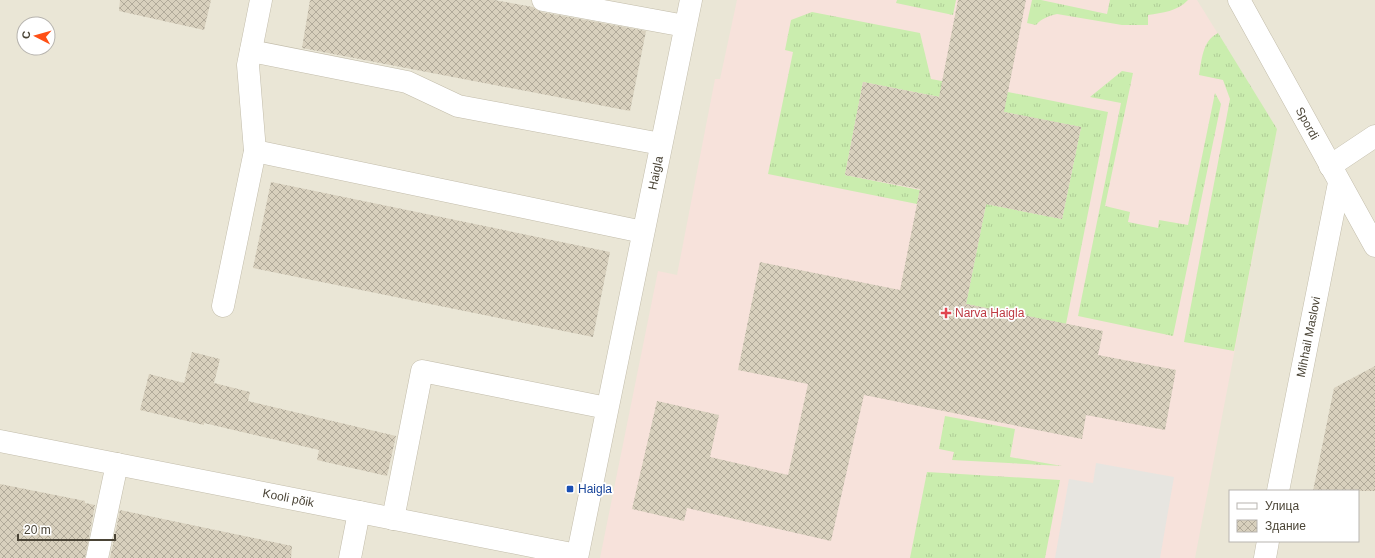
<svg xmlns="http://www.w3.org/2000/svg" width="1375" height="558" viewBox="0 0 1375 558" font-family="Helvetica,sans-serif">
<style>
.residential{fill:#eae6d6;fill-rule:evenodd}
.medical{fill:#f7e2db}
.grass{fill:url(#grass-tufts)}
.parking{fill:#e7e5e0}
.building{fill:url(#building-cross-hatch)}
.lines{fill:none;stroke-linecap:round;stroke-linejoin:round}
.minor-casing{stroke:#c2bcaa;stroke-width:23}
.minor{stroke:#fff;stroke-width:22}
.health-dot{fill:#e0444e;stroke:#fff;stroke-width:1.5}
.transit-dot{fill:#1a4fb4;stroke:#fff;stroke-width:1.5}
.labels{text-anchor:middle;dominant-baseline:central;stroke-width:3.5;stroke-linejoin:round;paint-order:stroke}
.street-label{font-size:12px;fill:#4a4436;stroke:#fff}
.health-label{font-size:12px;fill:#be3a42;stroke:#fff;text-anchor:start}
.transit-label{font-size:12px;fill:#164399;stroke:#fff;text-anchor:start}
</style>
<defs>
<pattern id="grass-tufts" width="24" height="20" patternUnits="userSpaceOnUse"><rect width="24" height="20" fill="#caedae"/><path d="M3 7l-1-3M5 7V3M7 7l1-3M15 17l-1-3M17 17v-4M19 17l1-3" fill="none" stroke="#afcc96"/></pattern>
<pattern id="building-cross-hatch" width="8" height="8" patternUnits="userSpaceOnUse"><rect width="8" height="8" fill="#d8d0bd"/><path d="M0 0l8 8M0 8l8-8" fill="none" stroke="#b1aa9a"/></pattern>
</defs>
<rect width="100%" height="100%" fill="#f6f3e9"/>
<path class="residential" d="M 0,0 L 1375,0 L 1375,558 L 0,558 ZM 24,24 L 48,24 L 48,48 L 24,48 ZM 1230,491 L 1358,491 L 1358,541 L 1230,541 Z"/>
<path class="medical" d="M 737,0 L 1197,0 L 1277,129 L 1195,558 L 600,558 L 658,271 L 677,275 L 715,79 L 720,79 Z"/>
<g class="grass">
<path d="M 897,0 L 956,0 L 953,15 L 896,3 Z"/>
<path d="M 1032,0 L 1041,0 L 1107,14 L 1110,0 L 1188,0 C 1178,11 1162,13 1148,15 L 1148,25 L 1122,25 L 1057,14 C 1049,16 1042,18 1036,25 L 1027,23 Z"/>
<path d="M 812,12 L 920,33 L 931,79 L 958,84 L 955,100 L 863,82 L 845,175 L 920,190 L 917,204 L 768,174 L 793,52 L 785,50 L 791,20 Z"/>
<path d="M 1218,33 L 1277,129 L 1234,351 L 1184,342 L 1230,99 L 1223,80 L 1199,75 C 1202,60 1202,41 1218,33 Z"/>
<path d="M 1122,71 L 1133,73 L 1105,206 L 1130,212 L 1128,222 L 1158,228 L 1159,220 L 1188,225 L 1215,93 L 1221,104 L 1173,336 L 1078,316 L 1121,103 L 1090,97 Z"/>
<path d="M 1008,92 L 1108,112 L 1066,324 L 966,304 L 986,204 L 1062,219 L 1081,127 L 988,109 Z"/>
<path d="M 945,416 L 1015,429 L 1010,457 L 1062,466 L 952,460 L 954,452 L 939,449 Z"/>
<path d="M 927,472 L 1060,480 L 1045,558 L 910,558 Z"/>
</g>
<path class="parking" d="M 1096,463 L 1174,477 L 1160,558 L 1055,558 L 1069,479 L 1093,483 Z"/>
<g class="building">
<path d="M 120,0 L 211,0 L 204,30 L 119,11 Z"/>
<path d="M 310,0 L 494,0 L 533,7 L 541,12 L 646,31 L 630,111 L 302,48 Z"/>
<path d="M 958,0 L 1026,0 L 1004,112 L 1081,127 L 1062,219 L 986,204 L 966,304 L 1103,331 L 1098,355 L 1176,370 L 1165,430 L 1086,415 L 1082,439 L 864,395 L 831,541 L 687,508 L 684,521 L 632,509 L 657,401 L 719,415 L 710,457 L 788,475 L 808,384 L 738,370 L 760,262 L 900,290 L 920,189 L 845,175 L 863,82 L 939,97 Z"/>
<path d="M 271,182 L 610,252 L 593,337 L 253,268 Z"/>
<path d="M 192,352 L 220,359 L 214,383 L 250,392 L 248,401 L 396,436 L 387,476 L 317,460 L 319,450 L 204,423 L 204,425 L 140,410 L 149,374 L 184,383 Z"/>
<path d="M 1375,366 L 1375,491 L 1313,491 L 1334,388 Z"/>
<path d="M 0,484 L 85,501 L 85,503 L 95,505 L 85,558 L 0,558 Z"/>
<path d="M 120,510 L 292,546 L 291,558 L 110,558 Z"/>
</g>
<g class="lines">
<defs>
<g id="minor">
<path d="M 543,0 L 685,26"/>
<path id="s1" d="M 1239,0 L 1375,246"/>
<path d="M 251,51 L 407,82 L 458,106 L 661,144"/>
<path d="M 255,151 L 643,232"/>
<path d="M 1330,166 L 1375,136"/>
<path d="M 223,306 L 255,151 L 248,65 L 261,0"/>
<path id="s2" d="M 0,441 L 577,555"/>
<path id="s3" d="M 1278,491 L 1339,183"/>
<path d="M 393,519 L 422,371 L 607,408"/>
<path d="M 97,558 L 117,464"/>
<path d="M 350,558 L 359,512"/>
<path id="s4" d="M 577,558 L 691,0"/>
<path d="M 1265,558 L 1268,541"/>
</g>
</defs>
<use href="#minor" class="minor-casing"/>
<use href="#minor" class="minor"/>
</g>
<path class="health-dot" d="M944 307h4v4h4v4h-4v4h-4v-4h-4v-4h4z"/>
<rect class="transit-dot" x="566" y="485" width="8" height="8" rx="2"/>
<g class="labels">
<g class="street-label">
<text stroke="none"><textPath href="#s1" startOffset="141">Spordi</textPath></text>
<text stroke="none"><textPath href="#s4" startOffset="393">Haigla</textPath></text>
<text stroke="none"><textPath href="#s3" startOffset="157">Mihhail Maslovi</textPath></text>
<text stroke="none"><textPath href="#s2" startOffset="294">Kooli põik</textPath></text>
</g>
<g class="health-label">
<text x="955" y="313">Narva Haigla</text>
</g>
<g class="transit-label">
<text x="578" y="489">Haigla</text>
</g>
</g>
<rect x="1229" y="490" width="130" height="52" fill="#ffffff" stroke="#b7b4af"/>
<rect x="1237" y="503" width="20" height="6" fill="#ffffff" stroke="#b7b4af"/>
<text x="1265" y="510" font-size="12" fill="#4a4436">Улица</text>
<rect x="1237" y="520" width="20" height="12" fill="url(#building-cross-hatch)" stroke="#b7b4af"/>
<text x="1265" y="530" font-size="12" fill="#4a4436">Здание</text>
<g transform="translate(36 36) rotate(276)"><circle r="19" fill="#ffffff" stroke="#b7b4af"/>
<path d="M0-3L7 15L0 10L-7 15Z" fill="#ff5016"/>
<text y="-6" font-size="11" font-weight="bold" text-anchor="middle" fill="#4a4436">С</text>
</g>
<path d="M18 534v6h97v-6" fill="none" stroke="#4a4436" stroke-width="2"/>
<text x="24" y="534" font-size="12" fill="#4a4436" stroke="#ffffff" stroke-width="3" paint-order="stroke">20 m</text>
</svg>
